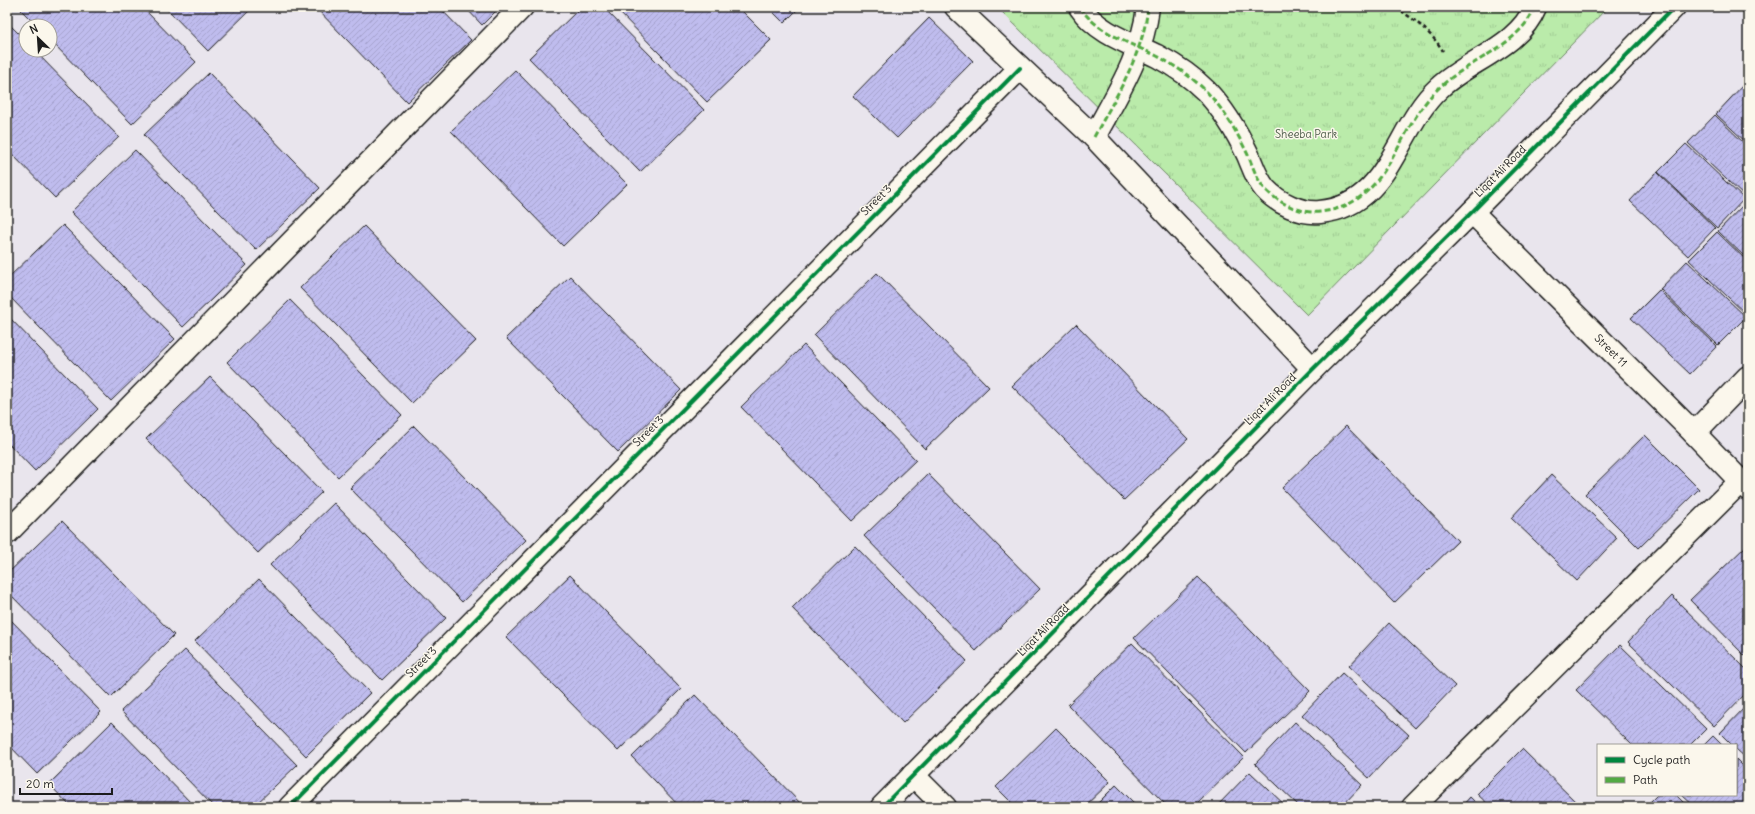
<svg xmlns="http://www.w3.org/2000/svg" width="1755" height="814" viewBox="0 0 1755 814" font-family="Delius,sans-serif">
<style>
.park{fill:url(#park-tufts);stroke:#6b8463}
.building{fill:url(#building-hatch);stroke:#1c1c1c}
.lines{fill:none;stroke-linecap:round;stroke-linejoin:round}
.street-casing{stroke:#1c1c1c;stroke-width:25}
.secondary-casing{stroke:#1c1c1c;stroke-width:25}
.path{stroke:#1c1c1c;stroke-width:2.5;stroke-dasharray:4 3;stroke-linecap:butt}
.street{stroke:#fbf7ec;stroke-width:22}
.secondary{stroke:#fbf7ec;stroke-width:22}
.quiet{stroke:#52a943;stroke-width:3;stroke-dasharray:6 3;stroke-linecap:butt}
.cycleway-casing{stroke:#fbf7ec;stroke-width:6}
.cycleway{stroke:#00873e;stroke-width:4}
.labels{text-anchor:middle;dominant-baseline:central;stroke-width:3;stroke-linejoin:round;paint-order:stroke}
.park-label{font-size:11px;fill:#4b5a47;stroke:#fbf7ec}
.street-label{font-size:11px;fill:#1c1c1c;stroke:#fbf7ec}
</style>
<defs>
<pattern id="park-tufts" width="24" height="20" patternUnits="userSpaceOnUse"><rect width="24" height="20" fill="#baebaa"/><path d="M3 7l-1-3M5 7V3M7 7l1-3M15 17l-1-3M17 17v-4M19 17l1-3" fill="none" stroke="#9fc992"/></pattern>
<pattern id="building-hatch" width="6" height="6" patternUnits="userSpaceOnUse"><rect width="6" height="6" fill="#bfbcee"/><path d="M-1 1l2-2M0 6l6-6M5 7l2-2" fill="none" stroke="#a4a1cc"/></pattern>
</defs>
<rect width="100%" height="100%" fill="#e9e5ed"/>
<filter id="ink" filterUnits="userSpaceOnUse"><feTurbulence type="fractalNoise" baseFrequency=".025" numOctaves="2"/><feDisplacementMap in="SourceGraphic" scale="8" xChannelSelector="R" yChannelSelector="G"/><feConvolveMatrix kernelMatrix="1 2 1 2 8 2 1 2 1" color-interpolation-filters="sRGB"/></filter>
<g filter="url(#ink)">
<path class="park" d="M 997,7 L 1608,7 L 1307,315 Z"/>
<g class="building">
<path d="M 24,7 L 142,7 L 196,62 L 132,124 L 50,40 L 50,26 L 37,26 L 21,10 Z"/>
<path d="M 165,7 L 253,7 L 208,51 Z"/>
<path d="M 315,7 L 439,7 L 471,40 L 407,102 Z"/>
<path d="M 465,7 L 500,7 L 482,25 Z"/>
<path d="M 581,7 L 603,7 L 704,110 L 640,172 L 529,58 Z"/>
<path d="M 614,7 L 738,7 L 771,40 L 707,102 Z"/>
<path d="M 768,7 L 800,7 L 784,23 Z"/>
<path d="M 929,18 L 973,61 L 897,138 L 853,96 Z"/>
<path d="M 7,22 L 26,41 L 26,50 L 34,50 L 119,137 L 55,198 L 7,149 Z"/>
<path d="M 515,70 L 627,184 L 563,246 L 451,131 Z"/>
<path d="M 209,73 L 320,188 L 256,250 L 144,135 Z"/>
<path d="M 1743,85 L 1748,90 L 1748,144 L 1716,114 Z"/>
<path d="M 1715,115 L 1748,147 L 1748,196 L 1746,198 L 1688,143 Z"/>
<path d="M 1686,144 L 1744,199 L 1717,228 L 1658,172 Z"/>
<path d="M 135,150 L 247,265 L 183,327 L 71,212 Z"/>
<path d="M 1657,172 L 1715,228 L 1688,256 L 1630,201 Z"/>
<path d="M 1745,203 L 1748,205 L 1748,260 L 1718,231 Z"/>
<path d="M 63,225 L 175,339 L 111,401 L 7,294 L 7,279 Z"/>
<path d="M 364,226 L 476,341 L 412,403 L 300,288 Z"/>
<path d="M 1717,232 L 1748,262 L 1748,316 L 1689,260 Z"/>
<path d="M 1687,261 L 1746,317 L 1718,345 L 1660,289 Z"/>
<path d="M 877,273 L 989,387 L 925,449 L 814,335 Z"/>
<path d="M 570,276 L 681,390 L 618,452 L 506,338 Z"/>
<path d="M 1659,290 L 1717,346 L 1690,374 L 1631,318 Z"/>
<path d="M 290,300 L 402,415 L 338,477 L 227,362 Z"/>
<path d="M 7,315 L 98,409 L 35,471 L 7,442 Z"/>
<path d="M 1076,324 L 1188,439 L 1124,500 L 1012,386 Z"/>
<path d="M 804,345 L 916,460 L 852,521 L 741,407 Z"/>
<path d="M 210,377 L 322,492 L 258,553 L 146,439 Z"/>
<path d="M 414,426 L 526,540 L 462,602 L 350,488 Z"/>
<path d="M 1346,426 L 1458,541 L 1394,603 L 1282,488 Z"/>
<path d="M 1645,435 L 1699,489 L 1639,548 L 1585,494 Z"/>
<path d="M 928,474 L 1040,589 L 976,651 L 864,536 Z"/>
<path d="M 1551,475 L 1617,538 L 1577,581 L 1511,518 Z"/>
<path d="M 334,503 L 446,618 L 382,680 L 270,565 Z"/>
<path d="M 62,521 L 174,635 L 111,697 L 7,591 L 7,574 Z"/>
<path d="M 1748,544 L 1748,651 L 1744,655 L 1690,600 Z"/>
<path d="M 855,546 L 967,661 L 903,723 L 792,608 Z"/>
<path d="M 570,575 L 681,689 L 618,751 L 506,637 Z"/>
<path d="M 1198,577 L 1310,691 L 1246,753 L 1134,638 Z"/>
<path d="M 259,579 L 370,693 L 306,756 L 195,641 Z"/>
<path d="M 1672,596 L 1748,671 L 1748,691 L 1714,726 L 1628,642 Z"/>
<path d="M 7,616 L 101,712 L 37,774 L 7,743 Z"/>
<path d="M 1389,623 L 1455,686 L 1415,728 L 1349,666 Z"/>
<path d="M 1132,643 L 1244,757 L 1193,807 L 1168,807 L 1068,705 Z"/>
<path d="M 1620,645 L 1706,729 L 1690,745 L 1632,745 L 1576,690 Z"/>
<path d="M 185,650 L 297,765 L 253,807 L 214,807 L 121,711 Z"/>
<path d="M 1342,673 L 1409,735 L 1369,778 L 1302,715 Z"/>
<path d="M 695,695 L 804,807 L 680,807 L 632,757 Z"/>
<path d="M 1748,704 L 1748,760 L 1736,749 L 1736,745 L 1732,745 L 1720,733 Z"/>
<path d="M 112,722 L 195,807 L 71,807 L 49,784 Z"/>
<path d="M 1295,722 L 1362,785 L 1341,807 L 1300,807 L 1255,764 Z"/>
<path d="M 1056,728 L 1110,782 L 1084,807 L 1016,807 L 996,787 Z"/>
<path d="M 1713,736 L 1722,745 L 1704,745 Z"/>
<path d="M 1522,749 L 1581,807 L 1491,807 L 1477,794 Z"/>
<path d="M 1736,759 L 1748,771 L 1748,807 L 1695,807 L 1682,795 L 1736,795 Z"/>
<path d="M 1250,772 L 1287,807 L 1216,807 Z"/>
<path d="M 1116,785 L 1138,807 L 1094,807 Z"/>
<path d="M 1657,795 L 1676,795 L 1688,807 L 1645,807 Z"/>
<path d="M 1470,797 L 1480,807 L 1461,807 Z"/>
</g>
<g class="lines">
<defs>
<g id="street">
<path d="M 956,7 L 1094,137 L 1313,369"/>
<path d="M 1080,7 C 1097,33 1130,43 1157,56 C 1174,65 1193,78 1206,91 C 1224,110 1237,132 1248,155 C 1253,167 1257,180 1265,189 C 1278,203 1301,214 1320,212 C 1391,205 1395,128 1439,88 C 1468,60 1519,47 1535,7"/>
<path d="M 1094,137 C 1116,96 1143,55 1148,7"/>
<path id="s1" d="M 1472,212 L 1694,433 L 1748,489"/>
<path d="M 1694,433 L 1748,377"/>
<path d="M 7,533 L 522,7"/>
<path d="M 913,775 L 945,807"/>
<path d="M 290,807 L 1020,68"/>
<path d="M 1413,807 L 1740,482"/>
</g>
<path id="secondary" d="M 882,807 L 1313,369 L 1472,212 L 1674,7"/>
</defs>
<use href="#street" class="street-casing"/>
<use href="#secondary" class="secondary-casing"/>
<path class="path" d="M 1395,7 C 1414,19 1431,32 1443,51"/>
<use href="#street" class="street"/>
<use href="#secondary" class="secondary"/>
<g class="quiet">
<path d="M 1080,7 C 1097,33 1130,43 1157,56 C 1174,65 1193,78 1206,91 C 1224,110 1237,132 1248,155 C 1253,167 1257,180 1265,189 C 1278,203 1301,214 1320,212 C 1391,205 1395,128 1439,88 C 1468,60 1519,47 1535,7"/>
<path d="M 1094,137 C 1116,96 1143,55 1148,7"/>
</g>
<defs>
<g id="cycleway">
<path d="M 290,807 L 1020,68"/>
<path d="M 882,807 L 1313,369 L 1472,212 L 1674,7"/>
</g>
</defs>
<use href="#cycleway" class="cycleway-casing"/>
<use href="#cycleway" class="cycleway"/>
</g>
</g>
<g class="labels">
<g class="park-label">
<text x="1306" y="134">Sheeba Park</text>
</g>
<g class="street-label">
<text transform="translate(1500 171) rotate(-45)">Liqat Ali Road</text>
<text transform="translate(876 200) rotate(-45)">Street 3</text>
<text stroke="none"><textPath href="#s1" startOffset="196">Street 11</textPath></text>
<text transform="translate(1270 399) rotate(-45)">Liqat Ali Road</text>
<text transform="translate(648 431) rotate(-45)">Street 3</text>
<text transform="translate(1043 630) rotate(-45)">Liqat Ali Road</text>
<text transform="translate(421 662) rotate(-45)">Street 3</text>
</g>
</g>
<rect width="1755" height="814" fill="none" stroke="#fbf7ec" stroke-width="24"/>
<rect x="12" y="12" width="1731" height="790" fill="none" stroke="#1c1c1c" stroke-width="1.5" filter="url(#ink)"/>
<rect x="1597" y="744" width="140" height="52" fill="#fbf7ec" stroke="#a29f99"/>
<rect x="1605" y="757" width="20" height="6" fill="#00873e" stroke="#a29f99"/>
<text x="1633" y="764" font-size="12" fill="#1c1c1c">Cycle path</text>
<rect x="1605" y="777" width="20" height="6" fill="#52a943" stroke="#a29f99"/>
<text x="1633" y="784" font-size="12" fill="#1c1c1c">Path</text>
<g transform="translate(38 38) rotate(335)"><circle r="19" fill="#fbf7ec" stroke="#a29f99"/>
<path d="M0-3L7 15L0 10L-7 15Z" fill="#1c1c1c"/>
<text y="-6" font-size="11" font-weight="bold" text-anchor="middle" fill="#1c1c1c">N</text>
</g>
<path d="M20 788v6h92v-6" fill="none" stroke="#1c1c1c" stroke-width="2"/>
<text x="26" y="788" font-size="12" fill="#1c1c1c" stroke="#fbf7ec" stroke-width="3" paint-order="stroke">20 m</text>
</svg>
